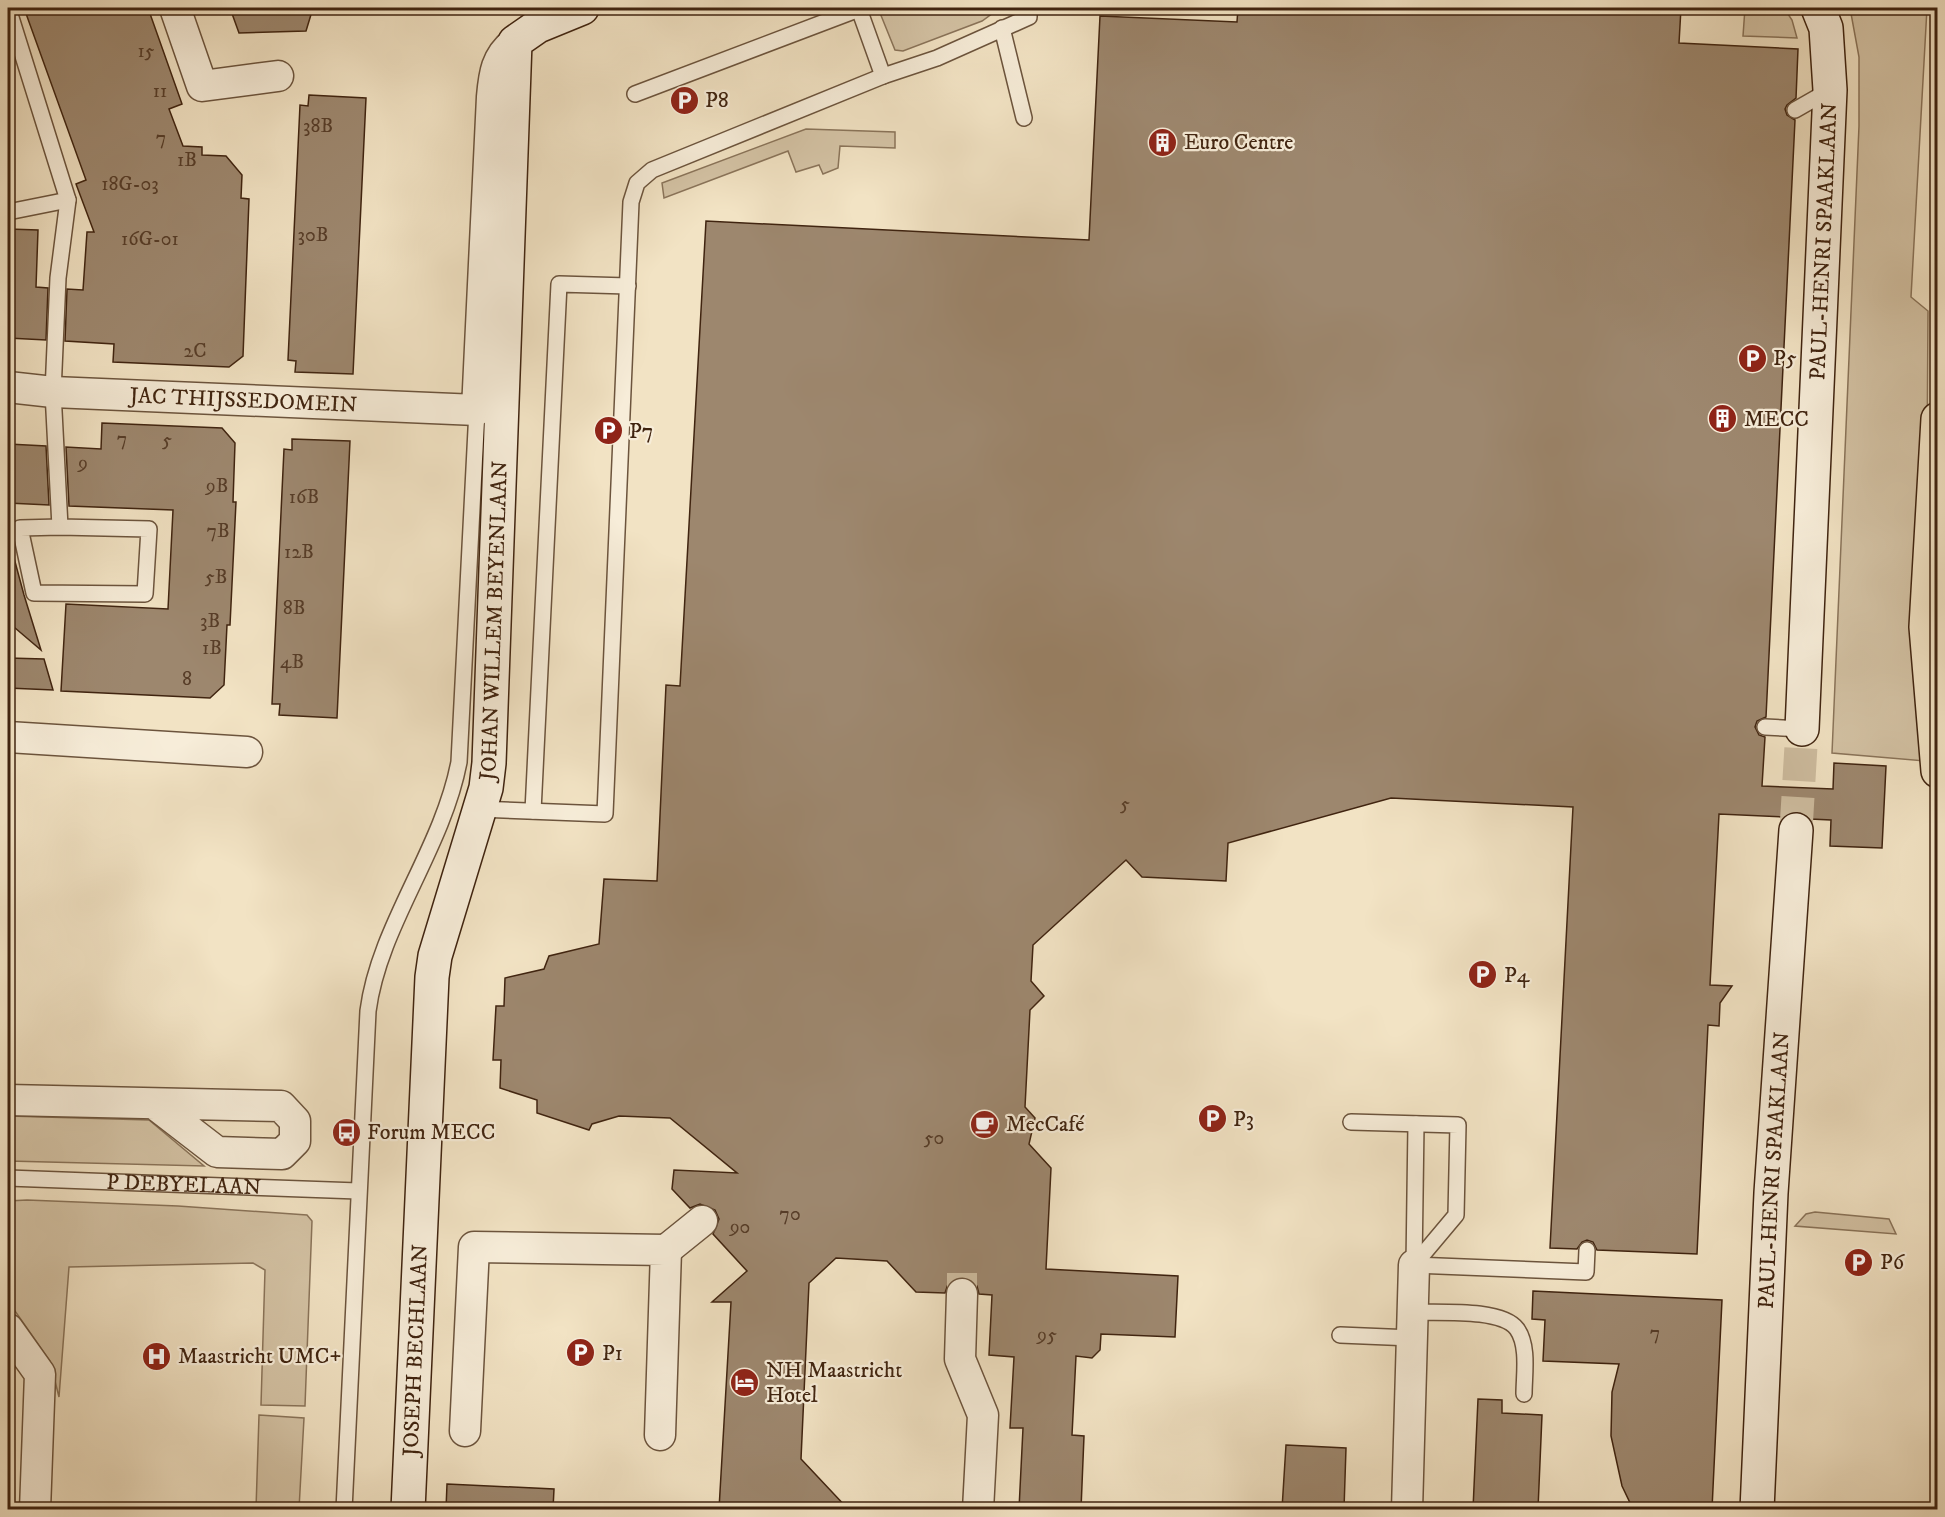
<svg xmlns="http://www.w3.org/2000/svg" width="1945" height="1517" viewBox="0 0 1945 1517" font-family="'IM FELL DW Pica',serif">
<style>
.green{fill:#d4c3a5;stroke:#8a745a;stroke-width:1.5}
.building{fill:#9d876e;stroke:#402410;stroke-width:1.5}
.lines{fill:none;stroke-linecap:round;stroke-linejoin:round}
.street-tunnel{stroke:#cebda0;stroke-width:30;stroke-dasharray:30 15;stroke-linecap:butt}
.secondary-tunnel{stroke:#cebda0;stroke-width:33;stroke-dasharray:33 16;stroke-linecap:butt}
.lane-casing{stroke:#6c543d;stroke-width:18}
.street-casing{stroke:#6c543d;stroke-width:33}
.secondary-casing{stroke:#402410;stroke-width:36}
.primary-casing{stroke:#402410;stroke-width:36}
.lane{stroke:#f7edd9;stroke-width:15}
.street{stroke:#f7edd9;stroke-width:30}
.secondary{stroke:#f7edd9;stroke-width:33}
.primary{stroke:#f2e3c4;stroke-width:33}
.labels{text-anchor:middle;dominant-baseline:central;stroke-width:4.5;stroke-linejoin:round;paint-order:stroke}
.number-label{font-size:20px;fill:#573d28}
.poi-label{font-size:22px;fill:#402410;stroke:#f7edd9;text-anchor:start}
.street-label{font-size:22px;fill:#402410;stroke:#f7edd9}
</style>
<rect width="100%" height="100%" fill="#f2e3c4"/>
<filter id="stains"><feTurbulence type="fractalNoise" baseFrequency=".00333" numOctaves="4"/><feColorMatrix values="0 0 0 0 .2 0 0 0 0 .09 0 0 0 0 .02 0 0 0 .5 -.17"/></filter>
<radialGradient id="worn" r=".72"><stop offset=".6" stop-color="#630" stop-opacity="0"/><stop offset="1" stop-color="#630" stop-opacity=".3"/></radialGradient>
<g class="green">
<path d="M 878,8 L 1000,8 L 982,21 L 903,51 L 895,50 Z"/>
<path d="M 1745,8 L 1784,8 L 1792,20 L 1797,38 L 1743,36 Z"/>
<path d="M 1850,8 L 1927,8 L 1911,297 L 1928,311 L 1925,761 L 1832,753 L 1859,126 L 1859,57 Z"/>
<path d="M 806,129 L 895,132 L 895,148 L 840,146 L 838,168 L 823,174 L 819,165 L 796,172 L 788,151 L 664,198 L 662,183 Z"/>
<path d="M 8,1116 L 149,1120 L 204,1166 L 8,1161 Z"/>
<path d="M 27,1200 L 178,1206 L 307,1215 L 312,1221 L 305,1406 L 261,1405 L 265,1270 L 253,1263 L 69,1267 L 59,1397 L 50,1361 L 8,1301 L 8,1201 Z"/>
<path d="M 1815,1212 L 1889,1219 L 1896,1234 L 1795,1226 L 1806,1214 Z"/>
<path d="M 259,1415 L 304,1418 L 299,1509 L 256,1509 Z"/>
</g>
<g class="building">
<path d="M 24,8 L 148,8 L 182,104 L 169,109 L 183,146 L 202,147 L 202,155 L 226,156 L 242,175 L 241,198 L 249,199 L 243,356 L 229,367 L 113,362 L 114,344 L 65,341 L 67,289 L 83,290 L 87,232 L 94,232 L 76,184 L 86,180 Z"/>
<path d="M 230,8 L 313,8 L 306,31 L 239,33 Z"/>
<path d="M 1238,8 L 1681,8 L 1679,43 L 1798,49 L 1796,98 L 1787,105 L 1785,109 L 1787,115 L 1795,120 L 1766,717 L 1757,721 L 1755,727 L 1759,735 L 1765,737 L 1762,786 L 1833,789 L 1834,763 L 1886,766 L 1882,848 L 1830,846 L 1831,820 L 1810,819 L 1798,811 L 1783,817 L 1719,814 L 1710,985 L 1732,986 L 1720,1003 L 1719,1026 L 1708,1025 L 1697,1254 L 1597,1250 L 1593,1242 L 1587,1240 L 1582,1242 L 1577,1249 L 1550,1248 L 1573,807 L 1391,798 L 1228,843 L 1226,881 L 1142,877 L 1126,860 L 1033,945 L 1031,981 L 1044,996 L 1030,1010 L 1025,1107 L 1035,1118 L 1029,1144 L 1051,1168 L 1046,1269 L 1178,1276 L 1175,1337 L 1101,1334 L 1100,1350 L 1092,1358 L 1076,1356 L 1072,1435 L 1084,1436 L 1081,1509 L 1019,1509 L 1023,1428 L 1010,1428 L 1014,1357 L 989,1355 L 992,1295 L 979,1294 L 977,1286 L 972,1280 L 962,1277 L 948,1284 L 945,1293 L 916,1292 L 887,1261 L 836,1258 L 809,1283 L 801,1459 L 848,1509 L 719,1509 L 731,1302 L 712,1302 L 747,1271 L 713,1234 L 719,1219 L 715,1210 L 700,1204 L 690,1208 L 672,1189 L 674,1170 L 737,1173 L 670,1118 L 619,1116 L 592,1124 L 589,1130 L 537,1113 L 537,1100 L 500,1088 L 501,1060 L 493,1060 L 496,1006 L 504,1006 L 505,978 L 544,969 L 549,956 L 599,944 L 604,879 L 657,881 L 666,685 L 680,686 L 706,221 L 1089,240 L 1100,16 L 1237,22 Z"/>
<path d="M 309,95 L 366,98 L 353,374 L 295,372 L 296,361 L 288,360 L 300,105 L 308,106 Z"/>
<path d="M 8,229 L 38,230 L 36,287 L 48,288 L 46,340 L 8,338 Z"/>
<path d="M 102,423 L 222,428 L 235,443 L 233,502 L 236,502 L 230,625 L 227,625 L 224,685 L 210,698 L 61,691 L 66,604 L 168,609 L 173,510 L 69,506 L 66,447 L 101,449 Z"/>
<path d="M 292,439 L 350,441 L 337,718 L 279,715 L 280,704 L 272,704 L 284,449 L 292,450 Z"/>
<path d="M 8,444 L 46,446 L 49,505 L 8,503 Z"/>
<path d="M 14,558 L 24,595 L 41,650 L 8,622 L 8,559 Z"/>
<path d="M 8,658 L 44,659 L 53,690 L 8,688 Z"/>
<path d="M 1533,1291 L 1722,1300 L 1712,1509 L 1633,1509 L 1622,1486 L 1611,1436 L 1612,1392 L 1619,1364 L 1543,1361 L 1545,1320 L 1532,1319 Z"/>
<path d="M 1478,1399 L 1502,1400 L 1502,1413 L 1542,1415 L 1538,1509 L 1473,1509 Z"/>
<path d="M 1286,1445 L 1346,1448 L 1344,1509 L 1282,1509 Z"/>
<path d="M 447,1484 L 554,1489 L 553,1509 L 446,1509 Z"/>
</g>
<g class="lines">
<path class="street-tunnel" d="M 962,1294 L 962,1273"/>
<path class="secondary-tunnel" d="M 1796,830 L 1802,729"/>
<defs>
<g id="lane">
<path d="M 8,8 L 68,200 L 58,278 L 53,392 L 60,527 L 20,528 L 34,593 L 145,594 L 149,529 L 60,527"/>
<path d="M 1002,28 L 1024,118"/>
<path d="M 635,94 L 859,9 L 883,76"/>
<path d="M 1795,110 L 1830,90"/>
<path d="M 8,210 L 8,212 L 68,200"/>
<path d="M 1765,727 L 1802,729"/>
<path d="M 479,809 L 605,814 L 631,202 L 637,183 L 652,170 L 883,76 L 937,58 L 1029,17 L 1029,8"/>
<path d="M 533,811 L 559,284 L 628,286"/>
<path d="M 1351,1122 L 1458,1125 L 1456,1215 L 1414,1265"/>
<path id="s1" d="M 8,1178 L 358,1191"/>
<path d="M 1414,1265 L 1586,1272 L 1587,1250"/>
<path d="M 1414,1265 L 1416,1124"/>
<path d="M 1413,1312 C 1438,1313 1502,1308 1517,1329 C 1529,1346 1524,1375 1524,1394"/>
<path d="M 1340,1335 L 1412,1338"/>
<path d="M 344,1510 L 368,1011 C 379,926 442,850 459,762 L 477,410"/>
</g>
<g id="street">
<path d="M 175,8 L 202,86 L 278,76"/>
<path id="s2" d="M 8,387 L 53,392 L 477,410 L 492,97 C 494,74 496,57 515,42"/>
<path d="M 8,737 L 247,752"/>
<path d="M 8,1100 L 281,1106 L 295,1121 L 295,1141 L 282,1154 L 217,1152 L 156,1105"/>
<path d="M 666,1250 L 702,1221"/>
<path d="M 962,1294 L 960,1359 L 983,1415 L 978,1510"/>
<path d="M 8,1329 L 40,1374 L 35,1510"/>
<path d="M 465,1431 L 474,1247 L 666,1250 L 660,1435"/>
<path d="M 1407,1510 L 1414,1265"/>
</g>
<g id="secondary">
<path id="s3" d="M 1802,729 L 1830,90 L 1826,28 L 1818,8"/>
<path id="s4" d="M 408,1510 L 432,977 L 435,956 L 486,788 L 489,763 L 515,42 L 538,26 L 582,8"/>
<path id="s5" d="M 1757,1510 L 1771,1193 L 1796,830"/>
</g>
<path id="primary" d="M 1938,419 L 1926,627 L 1938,771"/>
</defs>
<use href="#lane" class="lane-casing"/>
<use href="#street" class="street-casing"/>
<use href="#secondary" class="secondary-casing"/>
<use href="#primary" class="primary-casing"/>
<use href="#lane" class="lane"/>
<use href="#street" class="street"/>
<use href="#secondary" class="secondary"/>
<use href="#primary" class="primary"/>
</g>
<defs>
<symbol id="parking-disc" viewBox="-11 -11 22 22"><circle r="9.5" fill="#8f2418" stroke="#f7edd9"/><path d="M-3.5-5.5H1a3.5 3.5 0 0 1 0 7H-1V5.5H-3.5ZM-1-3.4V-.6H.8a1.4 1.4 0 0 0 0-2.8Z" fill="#fff"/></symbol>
<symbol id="building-disc" viewBox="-11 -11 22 22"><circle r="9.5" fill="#8f2418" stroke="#f7edd9"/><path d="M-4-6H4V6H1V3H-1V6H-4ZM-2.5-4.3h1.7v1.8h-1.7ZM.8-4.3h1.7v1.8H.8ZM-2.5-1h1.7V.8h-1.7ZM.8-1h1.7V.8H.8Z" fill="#fff"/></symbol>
<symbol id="cafe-disc" viewBox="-11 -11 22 22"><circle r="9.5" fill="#8f2418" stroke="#f7edd9"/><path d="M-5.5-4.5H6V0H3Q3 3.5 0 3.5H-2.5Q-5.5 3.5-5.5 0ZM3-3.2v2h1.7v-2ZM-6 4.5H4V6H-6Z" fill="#fff"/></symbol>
<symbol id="bus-disc" viewBox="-11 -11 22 22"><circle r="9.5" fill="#8f2418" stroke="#f7edd9"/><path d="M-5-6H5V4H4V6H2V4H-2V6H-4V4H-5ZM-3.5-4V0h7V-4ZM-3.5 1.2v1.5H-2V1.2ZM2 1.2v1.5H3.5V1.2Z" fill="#fff"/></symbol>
<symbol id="hospital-disc" viewBox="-11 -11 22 22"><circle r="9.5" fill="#8f2418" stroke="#f7edd9"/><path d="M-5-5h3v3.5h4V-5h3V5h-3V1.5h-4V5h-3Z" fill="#fff"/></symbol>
<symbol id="hotel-disc" viewBox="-11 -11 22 22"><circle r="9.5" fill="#8f2418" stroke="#f7edd9"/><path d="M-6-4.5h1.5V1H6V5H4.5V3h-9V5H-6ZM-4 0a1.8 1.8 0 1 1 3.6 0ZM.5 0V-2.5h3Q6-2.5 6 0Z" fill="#fff"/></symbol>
</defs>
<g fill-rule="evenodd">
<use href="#parking-disc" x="668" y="84" width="33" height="33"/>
<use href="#building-disc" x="1146" y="126" width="33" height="33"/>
<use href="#parking-disc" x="1736" y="342" width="33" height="33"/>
<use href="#building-disc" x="1706" y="402" width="33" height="33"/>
<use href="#parking-disc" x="592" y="414" width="33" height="33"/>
<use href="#parking-disc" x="1466" y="958" width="33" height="33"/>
<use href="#parking-disc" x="1196" y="1102" width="33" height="33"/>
<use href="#cafe-disc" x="968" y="1108" width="33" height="33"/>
<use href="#bus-disc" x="330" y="1116" width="33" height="33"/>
<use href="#parking-disc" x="1842" y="1246" width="33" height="33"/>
<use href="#parking-disc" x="564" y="1336" width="33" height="33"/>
<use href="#hospital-disc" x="140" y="1340" width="33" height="33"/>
<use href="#hotel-disc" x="728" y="1366" width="33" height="33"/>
</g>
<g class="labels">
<g class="number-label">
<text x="146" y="51">15</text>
<text x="160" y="91">11</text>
<text x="318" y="126">38B</text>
<text x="161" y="138">7</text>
<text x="187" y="160">1B</text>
<text x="130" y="184">18G-03</text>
<text x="313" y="235">30B</text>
<text x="150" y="239">16G-01</text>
<text x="195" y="351">2C</text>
<text x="122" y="439">7</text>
<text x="167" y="440">5</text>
<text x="83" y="463">9</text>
<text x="217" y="486">9B</text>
<text x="304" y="497">16B</text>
<text x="218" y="531">7B</text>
<text x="299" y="552">12B</text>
<text x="216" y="577">5B</text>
<text x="294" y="608">8B</text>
<text x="210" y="621">3B</text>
<text x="212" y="648">1B</text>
<text x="292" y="662">4B</text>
<text x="187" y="679">8</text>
<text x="1125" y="804">5</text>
<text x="934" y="1138">50</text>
<text x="790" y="1214">70</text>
<text x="740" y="1227">90</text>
<text x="1655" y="1333">7</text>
<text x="1047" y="1335">95</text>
</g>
<g class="poi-label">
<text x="705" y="100">P8</text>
<text x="1184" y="142">Euro Centre</text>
<text x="1773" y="358">P5</text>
<text x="1744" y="419">MECC</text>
<text x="629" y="431">P7</text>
<text x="1504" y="975">P4</text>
<text x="1233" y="1119">P3</text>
<text x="1006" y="1124">MecCafé</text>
<text x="367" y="1132">Forum MECC</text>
<text x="1880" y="1262">P6</text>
<text x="602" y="1353">P1</text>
<text x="178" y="1356">Maastricht UMC+</text>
<text x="766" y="1370">NH Maastricht<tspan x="766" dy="25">Hotel</tspan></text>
</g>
<g class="street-label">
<text stroke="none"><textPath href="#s3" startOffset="488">PAUL-HENRI SPAAKLAAN</textPath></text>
<text stroke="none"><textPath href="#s2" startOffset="236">JAC THIJSSEDOMEIN</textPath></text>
<text stroke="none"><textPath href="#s4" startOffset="898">JOHAN WILLEM BEYENLAAN</textPath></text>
<text stroke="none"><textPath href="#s5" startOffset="340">PAUL-HENRI SPAAKLAAN</textPath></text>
<text stroke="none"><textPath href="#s1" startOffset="176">P DEBYELAAN</textPath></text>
<text stroke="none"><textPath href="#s4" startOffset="160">JOSEPH BECHLAAN</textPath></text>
</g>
</g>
<rect width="1945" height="1517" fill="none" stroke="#f2e3c4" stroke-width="30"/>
<rect x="9" y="9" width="1927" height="1499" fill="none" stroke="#402410" stroke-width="3"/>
<rect x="15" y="15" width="1915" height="1487" fill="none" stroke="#402410" stroke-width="1.5"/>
<rect width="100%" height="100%" filter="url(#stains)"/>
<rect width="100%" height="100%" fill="url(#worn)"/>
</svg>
